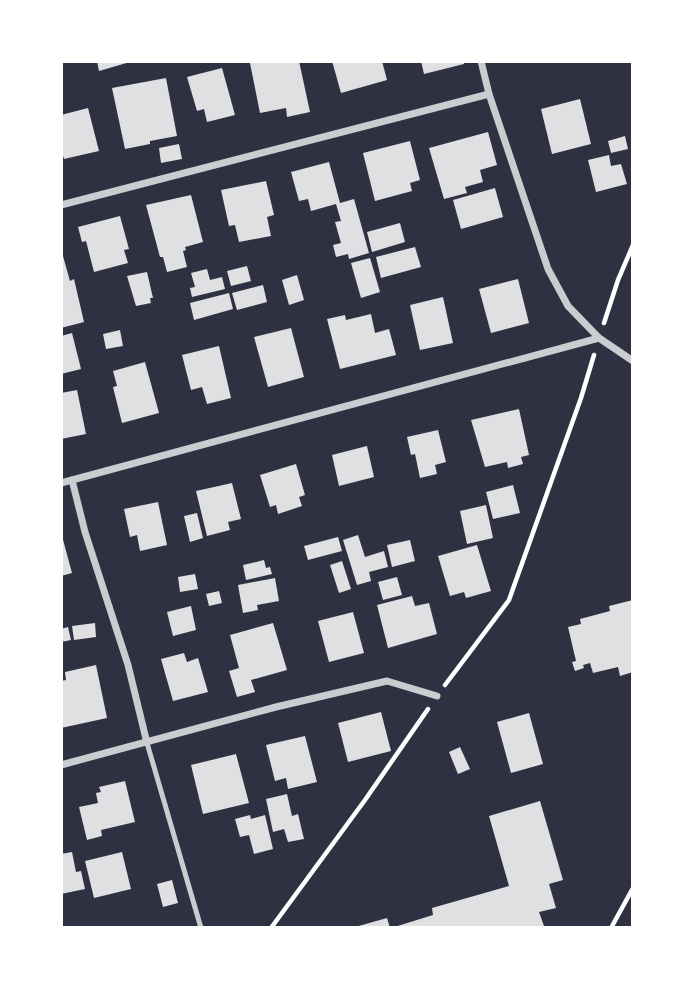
<svg xmlns="http://www.w3.org/2000/svg" width="694" height="989" viewBox="0 0 694 989" font-family="'PT Sans',sans-serif">
<style>
.building{fill:#e0e0e3}
.lines{fill:none;stroke-linecap:round;stroke-linejoin:round}
.path{stroke:#fff;stroke-width:4.5}
.service{stroke:#caccd0;stroke-width:5}
.minor{stroke:#caccd0;stroke-width:7}
</style>
<rect width="100%" height="100%" fill="#2d3142"/>
<g class="building">
<path d="M 97,61 L 130,61 L 130,62 L 99,71 Z"/>
<path d="M 257,61 L 299,61 L 310,112 L 287,117 L 286,108 L 260,113 L 250,63 Z"/>
<path d="M 332,61 L 382,61 L 387,80 L 341,93 Z"/>
<path d="M 421,61 L 464,61 L 464,64 L 424,74 Z"/>
<path d="M 222,68 L 235,115 L 207,122 L 204,109 L 197,111 L 187,77 Z"/>
<path d="M 166,78 L 177,136 L 150,141 L 150,144 L 125,149 L 112,88 Z"/>
<path d="M 580,99 L 591,144 L 552,154 L 541,109 Z"/>
<path d="M 88,108 L 99,151 L 64,159 L 61,149 L 61,115 Z"/>
<path d="M 488,132 L 497,165 L 480,170 L 483,182 L 465,187 L 467,193 L 444,199 L 429,148 Z"/>
<path d="M 625,136 L 628,149 L 611,153 L 608,141 Z"/>
<path d="M 410,141 L 420,180 L 410,183 L 412,191 L 375,201 L 363,153 Z"/>
<path d="M 179,144 L 182,159 L 161,163 L 159,148 Z"/>
<path d="M 609,155 L 611,166 L 621,164 L 627,184 L 596,192 L 588,160 Z"/>
<path d="M 329,162 L 340,203 L 354,199 L 369,253 L 349,259 L 348,254 L 336,257 L 333,245 L 341,243 L 335,222 L 341,221 L 336,204 L 311,211 L 308,199 L 299,201 L 291,172 Z"/>
<path d="M 266,181 L 274,215 L 267,217 L 271,236 L 239,242 L 235,225 L 229,226 L 221,190 Z"/>
<path d="M 495,188 L 503,217 L 461,229 L 453,200 Z"/>
<path d="M 191,195 L 203,242 L 185,247 L 186,250 L 183,251 L 187,267 L 167,272 L 163,257 L 160,257 L 146,205 Z"/>
<path d="M 120,216 L 129,249 L 124,250 L 128,263 L 94,272 L 86,241 L 82,242 L 78,227 Z"/>
<path d="M 400,223 L 405,242 L 372,252 L 367,232 Z"/>
<path d="M 415,247 L 421,267 L 381,278 L 376,257 Z"/>
<path d="M 61,249 L 70,281 L 74,279 L 84,322 L 61,328 Z"/>
<path d="M 370,258 L 380,292 L 361,298 L 351,263 Z"/>
<path d="M 247,266 L 251,281 L 231,286 L 227,271 Z"/>
<path d="M 207,269 L 210,280 L 222,277 L 225,289 L 192,297 L 190,288 L 195,287 L 191,273 Z"/>
<path d="M 147,272 L 153,298 L 150,298 L 151,303 L 136,306 L 127,276 Z"/>
<path d="M 297,275 L 304,300 L 289,305 L 282,280 Z"/>
<path d="M 518,279 L 529,323 L 491,333 L 479,289 Z"/>
<path d="M 263,285 L 267,302 L 237,310 L 232,293 Z"/>
<path d="M 229,293 L 233,309 L 194,320 L 190,303 Z"/>
<path d="M 443,297 L 453,343 L 420,350 L 410,305 Z"/>
<path d="M 371,314 L 375,333 L 389,329 L 396,355 L 340,369 L 327,319 L 345,315 L 346,320 Z"/>
<path d="M 291,328 L 304,377 L 268,387 L 254,337 Z"/>
<path d="M 120,330 L 123,346 L 106,349 L 103,334 Z"/>
<path d="M 72,333 L 81,369 L 61,374 L 61,336 Z"/>
<path d="M 219,346 L 231,398 L 207,404 L 202,387 L 191,390 L 182,355 Z"/>
<path d="M 145,362 L 159,413 L 122,423 L 113,387 L 117,386 L 113,371 Z"/>
<path d="M 77,390 L 86,434 L 61,439 L 61,393 Z"/>
<path d="M 519,409 L 529,455 L 521,457 L 523,464 L 508,468 L 507,462 L 485,467 L 471,420 Z"/>
<path d="M 438,430 L 446,462 L 435,465 L 437,474 L 420,478 L 415,454 L 411,455 L 407,437 Z"/>
<path d="M 367,446 L 374,477 L 339,486 L 332,455 Z"/>
<path d="M 296,464 L 305,495 L 299,497 L 302,506 L 278,514 L 276,505 L 270,507 L 260,475 Z"/>
<path d="M 232,483 L 241,519 L 228,522 L 230,530 L 207,536 L 196,491 Z"/>
<path d="M 513,485 L 520,513 L 493,519 L 486,492 Z"/>
<path d="M 158,502 L 167,545 L 140,551 L 137,535 L 130,537 L 124,509 Z"/>
<path d="M 486,505 L 493,538 L 467,544 L 460,511 Z"/>
<path d="M 197,513 L 203,538 L 190,542 L 184,516 Z"/>
<path d="M 358,535 L 365,557 L 384,551 L 388,567 L 369,572 L 371,581 L 357,585 L 343,540 Z"/>
<path d="M 62,536 L 72,573 L 61,576 L 61,537 Z"/>
<path d="M 338,537 L 342,551 L 308,560 L 304,546 Z"/>
<path d="M 410,540 L 415,561 L 392,567 L 387,545 Z"/>
<path d="M 477,545 L 491,591 L 466,598 L 464,592 L 450,596 L 438,556 Z"/>
<path d="M 264,560 L 266,568 L 270,567 L 272,574 L 246,580 L 243,565 Z"/>
<path d="M 342,561 L 351,589 L 339,593 L 330,565 Z"/>
<path d="M 195,574 L 198,589 L 180,592 L 178,577 Z"/>
<path d="M 397,577 L 402,595 L 383,600 L 378,582 Z"/>
<path d="M 275,578 L 279,601 L 257,605 L 258,610 L 243,613 L 238,585 Z"/>
<path d="M 219,591 L 222,603 L 209,606 L 206,594 Z"/>
<path d="M 412,596 L 415,606 L 429,603 L 437,634 L 388,648 L 377,605 Z"/>
<path d="M 633,600 L 633,672 L 620,676 L 618,667 L 593,673 L 590,663 L 583,665 L 584,668 L 575,671 L 572,662 L 576,661 L 568,627 L 581,624 L 580,619 L 610,611 L 609,606 Z"/>
<path d="M 191,606 L 196,630 L 173,636 L 167,612 Z"/>
<path d="M 353,612 L 364,653 L 329,662 L 318,621 Z"/>
<path d="M 95,623 L 96,637 L 74,640 L 72,626 Z"/>
<path d="M 273,623 L 287,670 L 251,680 L 255,692 L 237,697 L 229,671 L 239,668 L 230,635 Z"/>
<path d="M 68,627 L 71,640 L 61,642 L 61,629 Z"/>
<path d="M 184,653 L 187,662 L 198,658 L 208,692 L 173,701 L 161,659 Z"/>
<path d="M 96,665 L 107,718 L 61,728 L 61,681 L 66,680 L 65,672 Z"/>
<path d="M 381,712 L 391,751 L 348,762 L 338,723 Z"/>
<path d="M 529,713 L 543,764 L 511,773 L 497,722 Z"/>
<path d="M 305,736 L 317,782 L 288,789 L 286,778 L 275,781 L 266,745 Z"/>
<path d="M 460,747 L 470,769 L 458,774 L 449,752 Z"/>
<path d="M 236,754 L 249,803 L 203,814 L 191,765 Z"/>
<path d="M 125,781 L 135,822 L 101,830 L 102,836 L 87,840 L 79,807 L 98,803 L 96,793 L 101,792 L 99,787 Z"/>
<path d="M 287,794 L 292,816 L 298,814 L 304,839 L 288,842 L 284,829 L 273,832 L 266,799 Z"/>
<path d="M 540,801 L 563,880 L 549,884 L 556,908 L 539,912 L 544,926 L 391,928 L 433,915 L 432,908 L 509,886 L 489,816 Z"/>
<path d="M 250,815 L 251,819 L 265,815 L 273,849 L 254,854 L 249,835 L 240,837 L 235,819 Z"/>
<path d="M 72,852 L 76,872 L 81,871 L 85,889 L 61,894 L 61,854 Z"/>
<path d="M 122,852 L 131,889 L 94,898 L 85,861 Z"/>
<path d="M 172,880 L 178,903 L 163,907 L 157,884 Z"/>
<path d="M 387,918 L 390,928 L 355,928 L 355,927 Z"/>
</g>
<g class="lines">
<g class="path">
<path d="M 604,323 L 618,280 L 633,245"/>
<path d="M 445,685 L 509,600 L 581,398 L 594,355"/>
<path d="M 271,928 L 365,800 L 428,709"/>
<path d="M 611,928 L 633,888"/>
</g>
<path class="service" d="M 147,743 L 201,928"/>
<g class="minor">
<path d="M 481,61 L 489,94 L 548,269 L 568,306 L 599,338 L 633,361"/>
<path d="M 61,205 L 489,94"/>
<path d="M 72,480 L 85,532 L 128,665 L 147,743"/>
<path d="M 61,483 L 599,338"/>
<path d="M 61,765 L 276,707 L 387,681 L 437,696"/>
</g>
</g>
<rect width="694" height="989" fill="none" stroke="#ffffff" stroke-width="126"/>
</svg>
